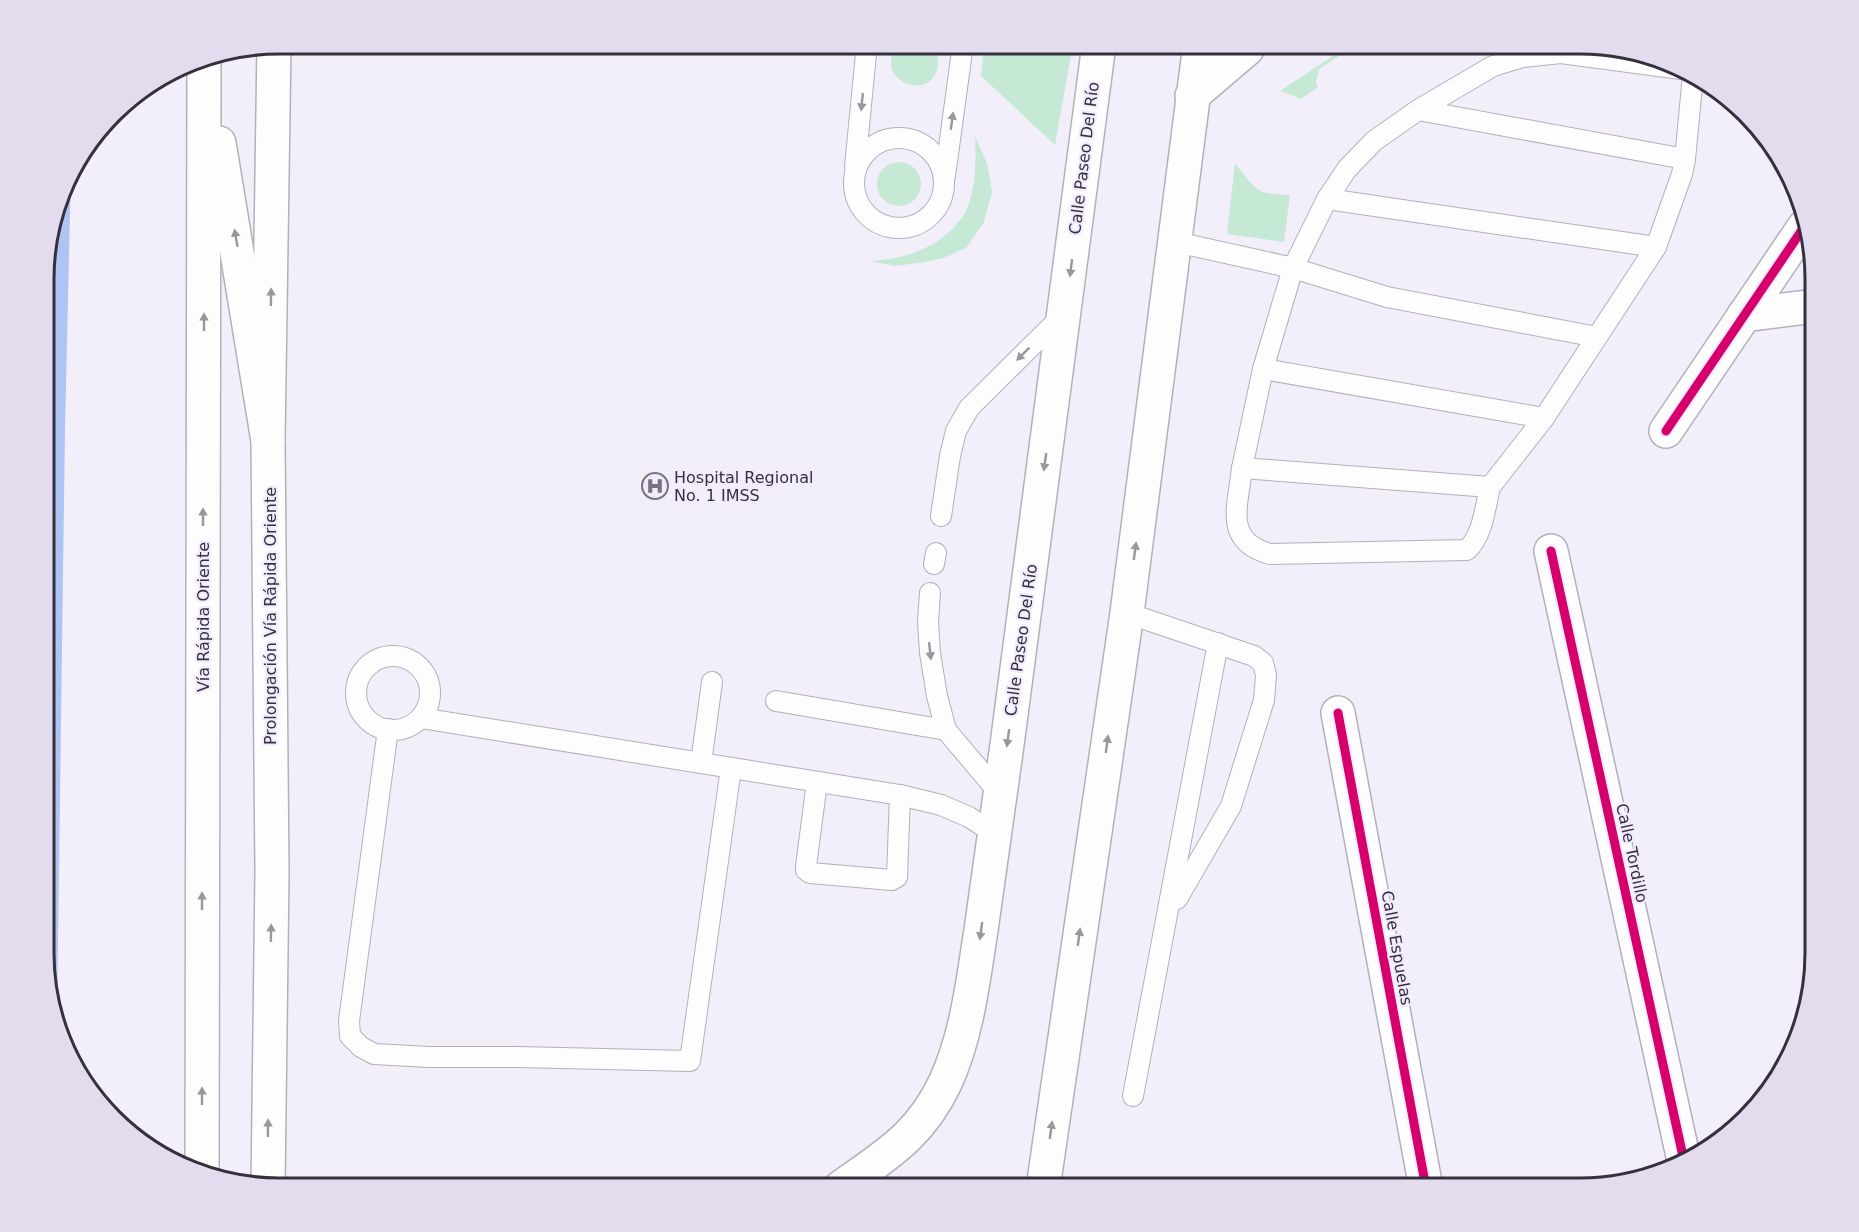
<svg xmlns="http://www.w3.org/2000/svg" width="1859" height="1232" viewBox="0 0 1859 1232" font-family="'DejaVu Sans',sans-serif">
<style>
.green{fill:#c5e9d5}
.water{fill:#adc4f4}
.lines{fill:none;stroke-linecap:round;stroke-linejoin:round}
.lane-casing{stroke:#b4b0ba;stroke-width:22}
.street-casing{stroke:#b4b0ba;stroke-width:36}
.secondary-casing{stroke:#b4b0ba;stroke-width:36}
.highway-casing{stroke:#b4b0ba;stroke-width:36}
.lane{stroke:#fdfdfe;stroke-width:20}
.street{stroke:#fdfdfe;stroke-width:33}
.secondary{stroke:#fdfdfe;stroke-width:33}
.highway{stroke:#fdfdfe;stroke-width:33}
.cycleway-casing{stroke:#f2ebfe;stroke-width:13}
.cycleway{stroke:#d6006c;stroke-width:9}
.oneway{fill:#99969d}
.labels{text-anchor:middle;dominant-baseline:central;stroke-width:4.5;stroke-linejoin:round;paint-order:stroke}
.street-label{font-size:16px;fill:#35303c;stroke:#f2ebfe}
.poi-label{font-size:16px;fill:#35303c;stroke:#f2ebfe;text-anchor:start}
.rim{fill:none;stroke:#35303c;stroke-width:3}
</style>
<rect width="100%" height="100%" fill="#f3effa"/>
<g class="green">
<path d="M 900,44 L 929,44 C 936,51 940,59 937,70 C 925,105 869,74 900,44 Z"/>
<path d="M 984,44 L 1073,44 L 1055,145 L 981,76 Z"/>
<path d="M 1351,44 L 1375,44 L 1367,50 L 1355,46 L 1319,69 L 1316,82 L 1318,87 L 1301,99 L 1280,91 Z"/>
<path d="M 975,137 L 987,163 L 992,192 L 984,222 L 967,247 L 944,258 L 919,263 L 894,266 L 871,261 C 902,259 934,250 955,226 C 959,221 964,216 966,211 C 976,188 976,161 975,137 Z"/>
<circle cx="899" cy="184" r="22"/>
<path d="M 1235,163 C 1257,190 1253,194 1290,195 L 1284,242 L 1227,234 Z"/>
</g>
<path class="water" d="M 71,170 L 65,428 L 57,1017 L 45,984 L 45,248 L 68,174 Z"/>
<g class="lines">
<defs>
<g id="lane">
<path d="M 1418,110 L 1685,159 L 1682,174 L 1656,247 L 1544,418 L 1490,487 L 1242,468 L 1263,369 L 1293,268 L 1387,297 L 1597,337"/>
<circle cx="899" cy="183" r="45"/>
<path d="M 1685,159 L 1693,75"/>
<path d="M 855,166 L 867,44"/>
<path d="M 945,176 L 963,44"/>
<path d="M 1327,199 L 1656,247"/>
<path d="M 1176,242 L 1293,268 L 1327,199 L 1347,169 L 1374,141 L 1418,110 L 1493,66 L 1523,57 L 1561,53 L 1681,69"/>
<path d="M 1263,369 L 1544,418"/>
<path d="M 1242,468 C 1238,506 1223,541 1270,554 L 1467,550 C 1483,535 1485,508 1490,487"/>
<path d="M 941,516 L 950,456 L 956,431 L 969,408 L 1063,315"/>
<path d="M 934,564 L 936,553"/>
<path d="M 930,593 L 928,622 L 930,653 L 937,696 L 946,730 L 1000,794"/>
<path d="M 1127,613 L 1254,656 L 1263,663 L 1266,675 L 1264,700 L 1231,806 L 1177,899"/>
<circle cx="393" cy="693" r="37"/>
<path d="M 776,701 L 946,730"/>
<path d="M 421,718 L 900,795 L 941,805 L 969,817 L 995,834"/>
<path d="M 388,729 L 349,1021 L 350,1036 L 361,1047 L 374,1054 L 429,1057 L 518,1057 L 690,1061 L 731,768"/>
<path d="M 701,763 L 712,682"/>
<path d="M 817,782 L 806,866 L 806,870 L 810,873 L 892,880 L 897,877 L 900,795"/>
<path d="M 1133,1096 L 1218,643"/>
</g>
<g id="street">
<path d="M 1744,315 L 1815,306"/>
<path d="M 1666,431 L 1804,227"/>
<path d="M 1551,551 L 1684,1161"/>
<path d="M 1338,713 L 1426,1188"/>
</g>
<g id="secondary">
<path d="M 1192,96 L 1247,49"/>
<path d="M 268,1187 L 272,872 L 268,441 L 274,44"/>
<path d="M 840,1188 C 886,1155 920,1136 945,1083 C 967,1036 973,981 981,930 C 990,868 998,807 1007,745 C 1038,511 1069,277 1099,44"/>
<path d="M 1043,1188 L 1127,613 L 1200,44"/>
</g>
<g id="highway">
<path d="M 219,143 L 268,441"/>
<path d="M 202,1175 L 204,58"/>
</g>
</defs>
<use href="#lane" class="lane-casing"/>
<use href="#street" class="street-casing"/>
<use href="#secondary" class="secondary-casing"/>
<use href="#highway" class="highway-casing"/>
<use href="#lane" class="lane"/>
<use href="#street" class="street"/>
<use href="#secondary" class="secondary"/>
<use href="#highway" class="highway"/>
<defs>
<g id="cycleway">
<path d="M 1666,431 L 1804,227"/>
<path d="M 1551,551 L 1684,1161"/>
<path d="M 1338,713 L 1426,1188"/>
</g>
</defs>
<use href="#cycleway" class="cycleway-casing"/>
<use href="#cycleway" class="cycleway"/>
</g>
<defs><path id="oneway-solid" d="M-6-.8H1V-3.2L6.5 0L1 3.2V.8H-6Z" transform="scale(1.5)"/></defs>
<g class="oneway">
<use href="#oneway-solid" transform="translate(862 102) rotate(96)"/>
<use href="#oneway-solid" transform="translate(952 121) rotate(-82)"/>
<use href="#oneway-solid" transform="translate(236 238) rotate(-100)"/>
<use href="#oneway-solid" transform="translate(1071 268) rotate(97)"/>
<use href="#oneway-solid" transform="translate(271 297) rotate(-89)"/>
<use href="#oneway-solid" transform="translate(204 322) rotate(-90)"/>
<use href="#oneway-solid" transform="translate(1023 354) rotate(135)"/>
<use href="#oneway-solid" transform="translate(1045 462) rotate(98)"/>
<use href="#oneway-solid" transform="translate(203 517) rotate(-90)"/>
<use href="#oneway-solid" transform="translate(1135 551) rotate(-82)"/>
<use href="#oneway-solid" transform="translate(930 651) rotate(84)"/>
<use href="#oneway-solid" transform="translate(1008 738) rotate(98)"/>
<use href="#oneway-solid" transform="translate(1107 744) rotate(-82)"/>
<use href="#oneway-solid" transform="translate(202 901) rotate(-90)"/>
<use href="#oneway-solid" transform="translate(981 931) rotate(98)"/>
<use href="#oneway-solid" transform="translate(271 933) rotate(-89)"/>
<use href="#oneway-solid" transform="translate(1079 937) rotate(-82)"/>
<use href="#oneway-solid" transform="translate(202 1096) rotate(-90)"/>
<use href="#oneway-solid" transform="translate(268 1128) rotate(-89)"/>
<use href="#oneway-solid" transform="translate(1051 1130) rotate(-82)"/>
</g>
<defs>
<symbol id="hospital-ring" viewBox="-11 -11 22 22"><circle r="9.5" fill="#f2ebfe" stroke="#78737e" stroke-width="1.5"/><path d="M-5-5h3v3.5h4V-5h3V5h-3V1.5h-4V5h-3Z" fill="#78737e"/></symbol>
</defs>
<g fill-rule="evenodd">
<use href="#hospital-ring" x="640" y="471" width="30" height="30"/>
</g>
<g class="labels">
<g class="street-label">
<text transform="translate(1084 158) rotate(-83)">Calle Paseo Del Río</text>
<text transform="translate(270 616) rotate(-90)">Prolongación Vía Rápida Oriente</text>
<text transform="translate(203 617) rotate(-90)">Vía Rápida Oriente</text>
<text transform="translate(1021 640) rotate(-82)">Calle Paseo Del Río</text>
<text transform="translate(1632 853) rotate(78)">Calle Tordillo</text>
<text transform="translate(1397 948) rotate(80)">Calle Espuelas</text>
</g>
<g class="poi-label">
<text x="674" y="477">Hospital Regional<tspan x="674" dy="18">No. 1 IMSS</tspan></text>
</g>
</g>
<path d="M0 0H1859V1232H0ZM279 54H1580A225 225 0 0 1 1805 279V953A225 225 0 0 1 1580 1178H279A225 225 0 0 1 54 953V279A225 225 0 0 1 279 54Z" fill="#e3dcee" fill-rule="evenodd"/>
<path class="rim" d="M279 54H1580A225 225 0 0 1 1805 279V953A225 225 0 0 1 1580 1178H279A225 225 0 0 1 54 953V279A225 225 0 0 1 279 54Z"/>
</svg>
